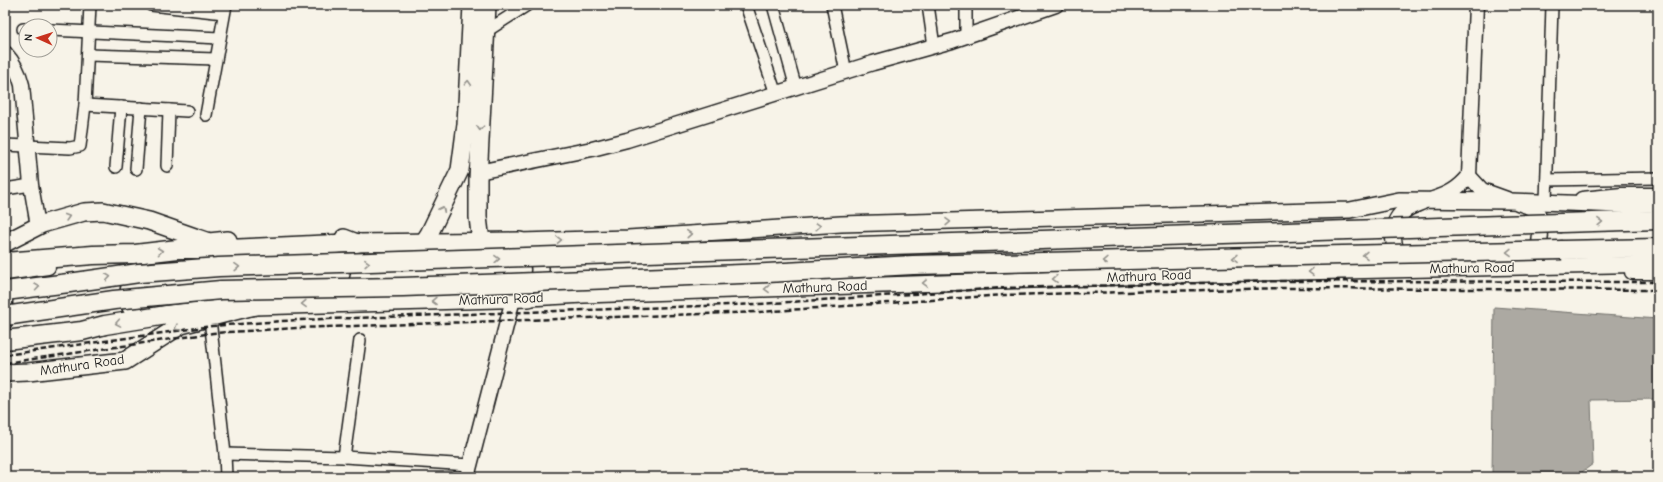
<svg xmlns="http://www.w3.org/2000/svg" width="1663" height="482" viewBox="0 0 1663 482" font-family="'Comic Neue',sans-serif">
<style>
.water{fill:#aca9a2;stroke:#72716c}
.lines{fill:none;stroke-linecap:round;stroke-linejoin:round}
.minor-casing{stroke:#1c1c1c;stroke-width:14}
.tertiary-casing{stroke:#1c1c1c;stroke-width:17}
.secondary-casing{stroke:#1c1c1c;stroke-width:18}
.primary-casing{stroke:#1c1c1c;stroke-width:20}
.trunk-casing{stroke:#1c1c1c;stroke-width:21}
.minor{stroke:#f7f3e8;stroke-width:11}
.tertiary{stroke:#f7f3e8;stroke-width:14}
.secondary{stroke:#f7f3e8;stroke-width:15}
.primary{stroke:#f7f3e8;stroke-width:17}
.trunk{stroke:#f7f3e8;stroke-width:18}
.rail{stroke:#1c1c1c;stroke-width:2.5;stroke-dasharray:6 3;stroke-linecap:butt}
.trunk-bridge-casing{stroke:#1c1c1c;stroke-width:21;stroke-linecap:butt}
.trunk-bridge{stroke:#f7f3e8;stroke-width:18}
.oneway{stroke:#94928c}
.labels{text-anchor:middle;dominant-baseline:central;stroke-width:3;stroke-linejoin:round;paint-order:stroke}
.street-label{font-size:14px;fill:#1c1c1c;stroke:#f7f3e8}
</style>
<rect width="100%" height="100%" fill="#f7f3e8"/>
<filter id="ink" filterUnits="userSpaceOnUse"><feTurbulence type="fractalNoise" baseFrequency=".025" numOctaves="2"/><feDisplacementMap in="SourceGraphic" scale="8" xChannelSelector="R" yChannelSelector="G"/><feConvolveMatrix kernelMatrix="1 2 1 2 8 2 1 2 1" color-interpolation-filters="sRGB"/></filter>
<g filter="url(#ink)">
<path class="water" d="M 1494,307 L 1658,319 L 1658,399 L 1591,400 L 1593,464 L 1575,477 L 1521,477 L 1492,475 Z"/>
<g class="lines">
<defs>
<g id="minor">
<path d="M 151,5 L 224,13"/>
<path d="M 746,5 L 776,94"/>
<path d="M 773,5 L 796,88"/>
<path d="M 832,5 L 846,72"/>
<path d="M 928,5 L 934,46"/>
<path d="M 966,5 L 966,36"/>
<path d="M 23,29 L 26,29"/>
<path d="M 50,30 L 220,38"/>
<path d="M 485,32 L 527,5"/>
<path d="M 88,55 L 216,59"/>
<path d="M 85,105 L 187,111"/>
<path d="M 206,115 L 226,5"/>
<path d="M 5,145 L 70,148 L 80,146 L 85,105 L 90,5"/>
<path d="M 167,166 L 169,110"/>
<path d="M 116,167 L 121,107"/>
<path d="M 136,169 L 141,108"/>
<path d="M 1547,180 L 1658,178"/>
<path d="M 5,189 L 31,185"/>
<path d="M 1546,202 L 1552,5"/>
<path d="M 210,319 L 225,454 L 226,477"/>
<path d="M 225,454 L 344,457 L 470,465"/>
<path d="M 344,457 L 360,340"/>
</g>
<g id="tertiary">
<path d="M 5,53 C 14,63 19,72 22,85 L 31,185 L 38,226"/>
<path d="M 478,172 L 592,149 L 627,140 L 873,63 L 952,41 L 1056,5"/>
<path d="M 1469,176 L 1482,190 L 1507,199"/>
<path d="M 1433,199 C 1449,194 1458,189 1469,176 L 1476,5"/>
<path d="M 1582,199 L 1622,195 L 1658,195"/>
<path d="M 1632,272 L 1658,272"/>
<path d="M 5,273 L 48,267"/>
<path d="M 5,300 L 5,322"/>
<path d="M 467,477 L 513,299"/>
</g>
<g id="secondary">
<path d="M 1519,203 C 1525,205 1532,206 1536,211 C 1543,220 1541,252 1534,260"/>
<path d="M 520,241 L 628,238 L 841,224 L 1350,210 L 1399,200 L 1510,201 L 1621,205 L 1658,204"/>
<path d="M 1406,261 C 1390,250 1389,224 1403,212 C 1408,207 1415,205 1422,202"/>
<path d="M 529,298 L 584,295 L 1209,274 L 1658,264"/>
</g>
<g id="primary">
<path d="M 481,242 L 478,217 L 478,179 L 487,5"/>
<path d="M 5,243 L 42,224 L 84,212 L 103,211 L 149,221 L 209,242 L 228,240"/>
<path d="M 423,243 L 429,234 L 460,170 L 466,124 L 472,5"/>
<path d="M 141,319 C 128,308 126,299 131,283 L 142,278 L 206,282 L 287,279 L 341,274"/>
<path d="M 5,373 L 28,372 L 125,361 L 181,325 L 254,306 L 529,298 C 539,284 546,266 533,251 C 530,247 524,244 520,241 L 357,243 L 344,238"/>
</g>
<g id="trunk">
<path d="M 1561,223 L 1658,220"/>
<path d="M 1562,250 L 1658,248"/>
<path d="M 5,262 L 93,255 L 135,254 L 178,249 L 228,249 L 357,243"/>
<path d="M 5,291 L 69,283"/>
<path d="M 5,340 L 82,331 L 105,325 L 173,314 L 254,306"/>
</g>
</defs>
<use href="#minor" class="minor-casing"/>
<use href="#tertiary" class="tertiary-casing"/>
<use href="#secondary" class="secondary-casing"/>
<use href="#primary" class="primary-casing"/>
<use href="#trunk" class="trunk-casing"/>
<use href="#minor" class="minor"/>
<use href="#tertiary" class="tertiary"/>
<use href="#secondary" class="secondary"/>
<use href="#primary" class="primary"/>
<use href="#trunk" class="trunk"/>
<g class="rail">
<path d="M 5,355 L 212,326 L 297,320 L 759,304 L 1003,288 L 1284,281 L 1658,282"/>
<path d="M 5,363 L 213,333 L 297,328 L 759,312 L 1004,295 L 1284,288 L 1658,290"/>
</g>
<defs>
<g id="trunk-bridge">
<path d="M 69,283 L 139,273 L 219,267 C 666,255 1114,235 1561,223"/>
<path d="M 5,316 L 114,300 L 221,290 L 403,287 L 767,273 L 913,265 L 1562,250"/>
</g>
</defs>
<use href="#trunk-bridge" class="trunk-bridge-casing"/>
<use href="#trunk-bridge" class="trunk-bridge"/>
</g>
<defs><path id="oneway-chevron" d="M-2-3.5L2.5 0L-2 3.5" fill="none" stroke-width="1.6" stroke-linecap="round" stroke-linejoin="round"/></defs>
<g class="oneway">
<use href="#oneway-chevron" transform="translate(468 83) rotate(-87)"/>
<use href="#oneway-chevron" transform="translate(480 128) rotate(93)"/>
<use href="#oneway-chevron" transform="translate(442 209) rotate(-65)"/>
<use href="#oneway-chevron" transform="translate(67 217) rotate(-16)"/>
<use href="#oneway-chevron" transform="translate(948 222) rotate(-1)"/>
<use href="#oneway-chevron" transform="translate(1600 222) rotate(-2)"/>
<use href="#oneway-chevron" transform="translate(818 226) rotate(-4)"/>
<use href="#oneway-chevron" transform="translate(689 234) rotate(-4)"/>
<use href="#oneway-chevron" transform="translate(559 240) rotate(-1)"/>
<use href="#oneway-chevron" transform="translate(160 251) rotate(-7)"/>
<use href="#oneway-chevron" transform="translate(1509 252) rotate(179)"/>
<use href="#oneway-chevron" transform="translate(1365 255) rotate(179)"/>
<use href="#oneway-chevron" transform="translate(1235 258) rotate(179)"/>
<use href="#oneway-chevron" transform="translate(497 259) rotate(-2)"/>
<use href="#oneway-chevron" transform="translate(1105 261) rotate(179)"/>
<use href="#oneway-chevron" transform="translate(367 263) rotate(-2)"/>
<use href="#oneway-chevron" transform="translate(237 267) rotate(-2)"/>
<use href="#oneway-chevron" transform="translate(1311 272) rotate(179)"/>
<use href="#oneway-chevron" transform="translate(108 277) rotate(-8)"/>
<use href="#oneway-chevron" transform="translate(1055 279) rotate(178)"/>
<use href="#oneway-chevron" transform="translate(925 283) rotate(178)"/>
<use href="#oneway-chevron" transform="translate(37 287) rotate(-8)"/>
<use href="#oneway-chevron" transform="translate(767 289) rotate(178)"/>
<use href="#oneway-chevron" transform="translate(434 301) rotate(179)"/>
<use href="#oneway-chevron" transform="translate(304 304) rotate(178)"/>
<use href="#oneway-chevron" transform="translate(118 323) rotate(170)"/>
<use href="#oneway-chevron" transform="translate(177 328) rotate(150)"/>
</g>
</g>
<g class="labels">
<g class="street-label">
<text transform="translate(1472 268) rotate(-1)">Mathura Road</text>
<text transform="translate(1149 276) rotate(-2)">Mathura Road</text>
<text transform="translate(825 287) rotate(-2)">Mathura Road</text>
<text transform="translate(501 299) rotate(-2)">Mathura Road</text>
<text transform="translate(82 365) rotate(-8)">Mathura Road</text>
</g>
</g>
<rect width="1663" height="482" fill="none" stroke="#f7f3e8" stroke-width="20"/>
<rect x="10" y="10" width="1643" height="462" fill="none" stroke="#1c1c1c" stroke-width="1.5" filter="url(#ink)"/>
<g transform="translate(38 38) rotate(273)"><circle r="19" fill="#f7f3e8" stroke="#9f9d96"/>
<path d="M0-3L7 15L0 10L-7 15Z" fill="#c8321e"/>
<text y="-6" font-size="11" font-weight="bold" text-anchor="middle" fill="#1c1c1c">N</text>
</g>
</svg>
